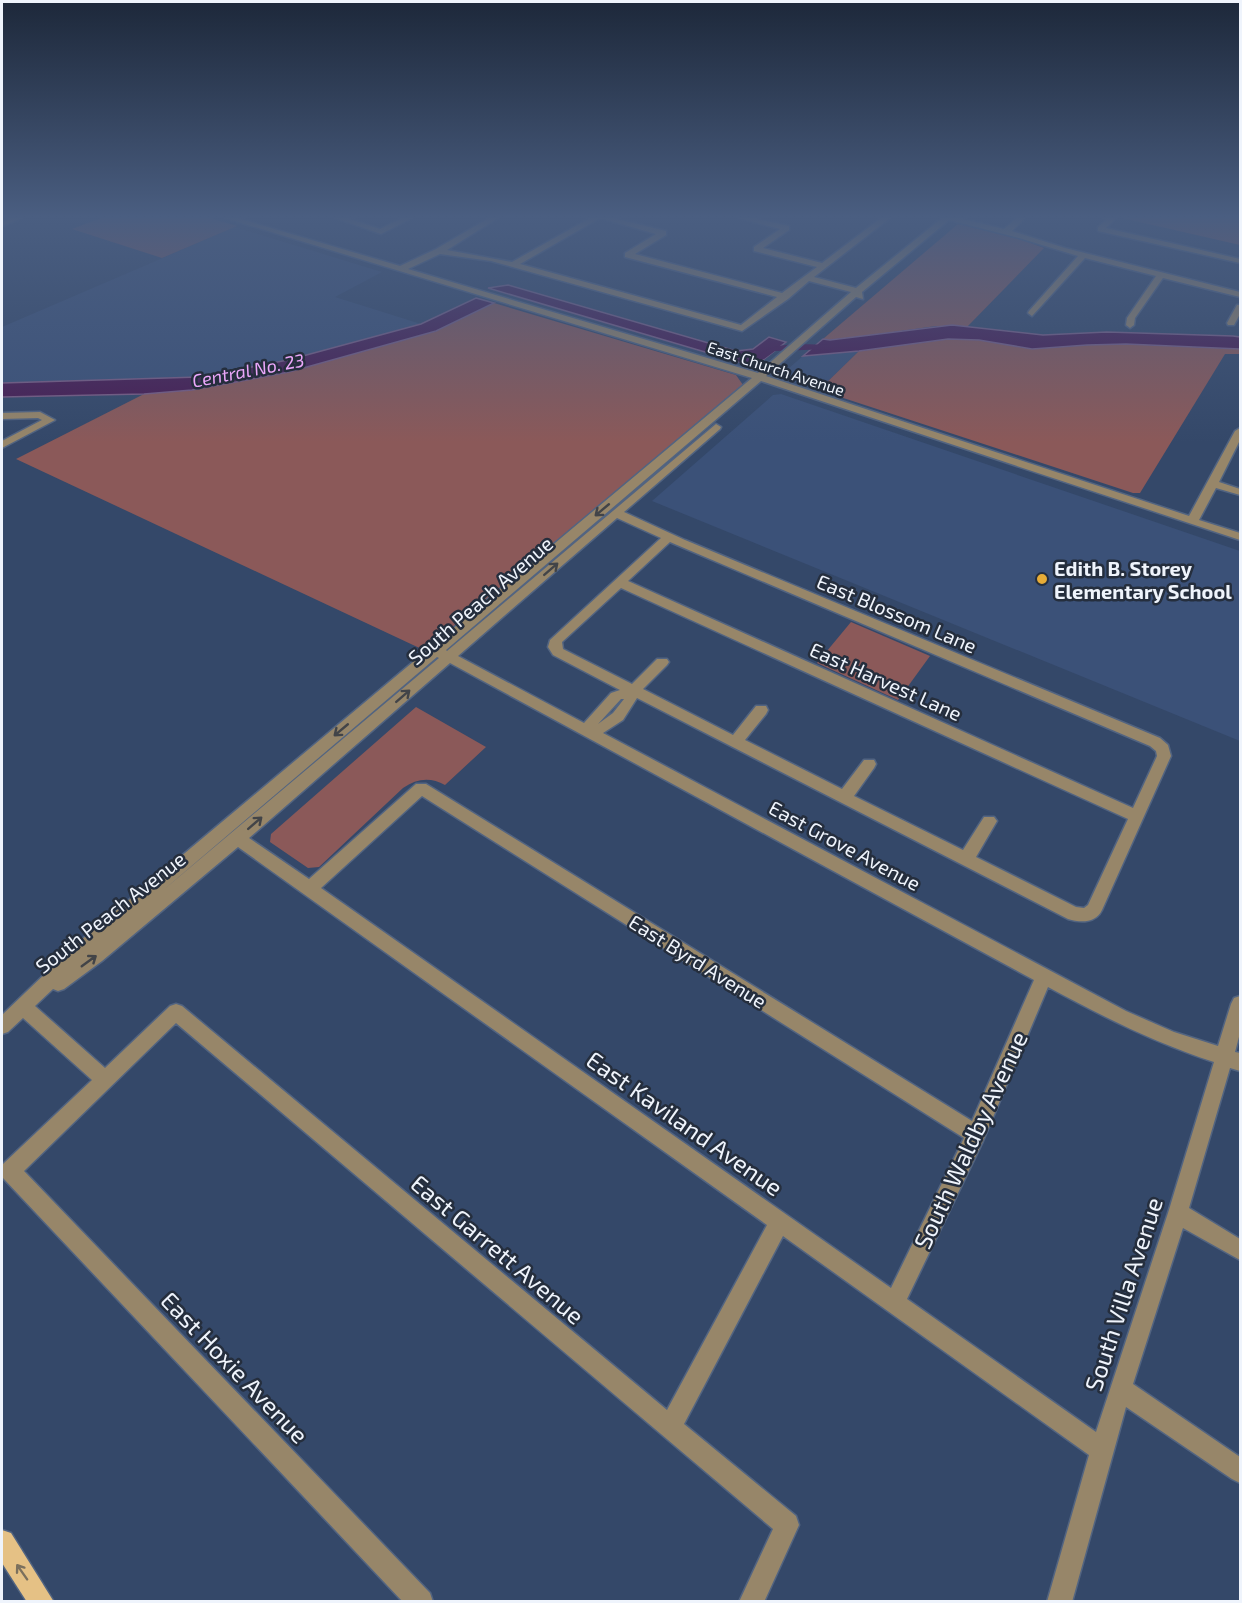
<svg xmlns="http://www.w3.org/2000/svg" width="1242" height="1603" viewBox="0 0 1242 1603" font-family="'Exo 2',sans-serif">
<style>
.built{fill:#3b5178}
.green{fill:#8b5959}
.water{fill:#471b51;stroke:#795c84;stroke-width:1.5}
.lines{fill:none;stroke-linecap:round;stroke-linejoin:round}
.canal{fill:#471b51;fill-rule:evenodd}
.minor-casing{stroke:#526481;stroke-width:3}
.major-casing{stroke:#526481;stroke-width:3}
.minor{fill:#978669;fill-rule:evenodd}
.major{fill:#e5c185;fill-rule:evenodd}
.oneway{stroke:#424448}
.oneway2{stroke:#7b705d}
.poi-dot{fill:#e7ac37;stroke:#252e3d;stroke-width:2}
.labels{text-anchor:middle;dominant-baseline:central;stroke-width:5;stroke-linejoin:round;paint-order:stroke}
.far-street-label{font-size:16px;fill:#eff4fc;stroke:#252e3d}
.far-water-label{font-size:18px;font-style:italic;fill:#eba7fa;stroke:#252e3d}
.poi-label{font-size:20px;font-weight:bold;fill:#eff4fc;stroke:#252e3d;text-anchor:start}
.street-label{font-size:20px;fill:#eff4fc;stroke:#252e3d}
.near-street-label{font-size:24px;fill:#eff4fc;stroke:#252e3d}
</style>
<rect width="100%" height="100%" fill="#344869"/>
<g class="built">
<path d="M 235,227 L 382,272 L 335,297 L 421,324 L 288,360 L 199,377 L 2,383 L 2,327 Z"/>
<path d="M 859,351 L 819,390 L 785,379 L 782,374 L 803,356 Z"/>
<path d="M 781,394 L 1240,551 L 1240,741 L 652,501 L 773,395 Z"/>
</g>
<g class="green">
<path d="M 101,218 L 210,218 L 237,226 L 162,258 L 72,229 Z"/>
<path d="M 1122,218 L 1240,218 L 1240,245 Z"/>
<path d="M 958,224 L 1020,239 L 1044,248 L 967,327 L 936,326 L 830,341 L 823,339 Z"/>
<path d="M 494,303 L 736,375 L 743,385 L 428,652 L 16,459 L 144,394 L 192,390 L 289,372 L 436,331 Z"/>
<path d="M 948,339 L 979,340 L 1032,349 L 1087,345 L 1126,344 L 1240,349 L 1240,354 L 1225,354 L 1140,493 L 1133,493 L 819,390 L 859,351 Z"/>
<path d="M 851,622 L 930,656 L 898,700 L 817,663 Z"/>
<path d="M 416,707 L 486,747 L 445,785 C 431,777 417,778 403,788 L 319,867 L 308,868 L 270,842 L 271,834 Z"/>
</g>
<g class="water">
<path d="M 508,285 L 736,351 L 753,349 L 769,337 L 786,342 L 758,364 L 749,365 L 488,288 Z"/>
<path d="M 476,298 L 494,303 L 436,331 L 289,372 L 236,382 L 192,390 L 144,394 L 2,397 L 2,383 L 199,377 L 288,360 L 421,324 Z"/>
<path d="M 952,325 L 1043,335 L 1107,332 L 1233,336 L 1240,337 L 1240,349 L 1126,344 L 1087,345 L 1032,349 L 979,340 L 948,339 L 859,351 L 803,356 L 823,339 L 830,340 Z"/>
</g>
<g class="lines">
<path class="canal" d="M 829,345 L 832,345 L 832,349 L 775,351 L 764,359 L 757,357 C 773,340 807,345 829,345 Z"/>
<defs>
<g id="minor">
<path d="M 11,218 L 22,218 L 2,226 L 2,222 Z"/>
<path d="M 225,218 L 237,218 L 400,266 L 436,249 L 489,218 L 498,218 L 447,250 L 512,262 L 590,218 L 600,218 L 520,264 L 741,325 L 777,297 L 625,257 L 625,253 L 656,234 L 600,218 L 613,218 L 666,231 L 666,235 L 635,254 L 782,293 L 817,267 L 754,251 L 754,247 L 780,229 L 739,218 L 753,218 L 789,226 L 789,230 L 763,248 L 822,263 L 881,218 L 890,218 L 814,277 L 856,288 L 942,218 L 959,218 L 1004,229 L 1017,218 L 1025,218 L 1012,231 L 1065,248 L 1240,292 L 1240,297 L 1163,278 L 1135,318 L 1134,325 L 1130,328 L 1126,325 L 1127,318 L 1156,276 L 1085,258 L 1032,316 L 1028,313 L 1029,311 L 1078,256 L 1019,238 L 949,220 L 862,292 L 863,299 L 856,297 L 766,376 L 1189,516 L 1235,431 L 1240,428 L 1240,440 L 1219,482 L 1240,489 L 1240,495 L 1216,488 L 1199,520 L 1240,533 L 1240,540 L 761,381 L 446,650 L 447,651 L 716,424 L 721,427 L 720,429 L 624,512 L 685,540 L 1160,738 L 1168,745 L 1171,756 L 1102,910 C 1096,923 1081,923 1068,919 L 637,698 L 623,720 L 603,733 L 1126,1011 L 1174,1032 L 1218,1046 L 1231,1004 L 1234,998 L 1240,996 L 1240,1033 L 1235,1052 L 1240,1053 L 1240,1071 L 1230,1068 L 1189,1208 L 1240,1239 L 1240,1260 L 1183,1228 L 1133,1384 L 1240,1457 L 1240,1483 L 1232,1479 L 1126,1407 L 1072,1602 L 1047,1602 L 1089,1455 L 783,1236 L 684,1424 L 796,1516 L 799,1525 L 764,1602 L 739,1602 L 773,1529 L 176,1023 L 24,1171 L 430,1593 L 433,1602 L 403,1602 L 3,1178 L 3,1164 L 92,1080 L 23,1018 L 8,1032 L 2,1034 L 2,1015 L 74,946 L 752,378 ZM 440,254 L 491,261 L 742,331 L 788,299 L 809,281 L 851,292 L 758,373 L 408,269 ZM 617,518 L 661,538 L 550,640 L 548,647 L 553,655 L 620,690 L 611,693 L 584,723 L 458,656 ZM 670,542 L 1150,746 L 1156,751 L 1157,756 L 1133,808 L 628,581 ZM 621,588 L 1128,819 L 1088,905 L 1084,908 L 1076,907 L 976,857 L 997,821 L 994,817 L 984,817 L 963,850 L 854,796 L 874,768 L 876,764 L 874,760 L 864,760 L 842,789 L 745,740 L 766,714 L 768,710 L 766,706 L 756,706 L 733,735 L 643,689 L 667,665 L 669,662 L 667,659 L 657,659 L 632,684 L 563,649 L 562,642 ZM 437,657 L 439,658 L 161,892 ZM 450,663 L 1034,980 L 972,1121 L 426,784 L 416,784 L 309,879 L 249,838 ZM 621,699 L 624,699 L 613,713 L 598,724 ZM 422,796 L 964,1138 L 891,1288 L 321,888 ZM 238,847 L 767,1225 L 667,1410 L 182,1006 L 176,1004 L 170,1006 L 105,1068 L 35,1006 L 53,989 L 58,991 L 64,989 L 102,961 ZM 1048,987 C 1102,1016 1155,1043 1214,1062 L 1168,1213 L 1096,1432 L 907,1299 L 983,1141 Z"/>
<path d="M 335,218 L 347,218 L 380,229 L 402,218 L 412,218 L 381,234 Z"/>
<path d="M 1103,218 L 1115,219 L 1106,228 L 1240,259 L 1240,263 L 1098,231 L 1098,227 L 1106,220 Z"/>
<path d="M 1237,305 L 1240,305 L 1240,314 L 1234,325 L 1228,325 L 1227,323 Z"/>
<path d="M 40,412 L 55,420 L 2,448 L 2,441 L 42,420 L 38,418 L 2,419 L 2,413 Z"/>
</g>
<path id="major" d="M 2,1530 L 11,1533 L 54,1602 L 27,1602 L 2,1563 Z"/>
</defs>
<use href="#minor" class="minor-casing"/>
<use href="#major" class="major-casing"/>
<use href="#minor" class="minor"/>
<use href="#major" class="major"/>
</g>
<defs><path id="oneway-shaft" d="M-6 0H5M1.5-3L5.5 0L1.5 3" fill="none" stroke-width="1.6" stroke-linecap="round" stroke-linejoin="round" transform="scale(1.5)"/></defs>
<g class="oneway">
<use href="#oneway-shaft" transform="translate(602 510) rotate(140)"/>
<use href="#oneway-shaft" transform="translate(551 569) rotate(-41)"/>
<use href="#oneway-shaft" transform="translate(403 696) rotate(-41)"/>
<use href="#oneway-shaft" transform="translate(341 730) rotate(140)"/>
<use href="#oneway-shaft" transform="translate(255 823) rotate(-41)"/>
<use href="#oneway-shaft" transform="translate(89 961) rotate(-36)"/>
</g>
<use class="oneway2" href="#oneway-shaft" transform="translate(22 1572) rotate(-125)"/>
<linearGradient id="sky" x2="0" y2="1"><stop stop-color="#1d283a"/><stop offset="0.49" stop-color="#4a5e81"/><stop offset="1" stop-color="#4a5e81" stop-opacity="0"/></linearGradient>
<rect width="1242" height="442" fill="url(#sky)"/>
<circle class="poi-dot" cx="1042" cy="579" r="6"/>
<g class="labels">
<g class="far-street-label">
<text transform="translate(776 368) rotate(18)">East Church Avenue</text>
</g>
<g class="far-water-label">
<text transform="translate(248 370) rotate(-11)">Central No. 23</text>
</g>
<g class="poi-label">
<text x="1054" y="568">Edith B. Storey<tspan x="1054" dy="23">Elementary School</tspan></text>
</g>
<g class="street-label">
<text transform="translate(480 600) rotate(-41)">South Peach Avenue</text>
<text transform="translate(897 613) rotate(23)">East Blossom Lane</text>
<text transform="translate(886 681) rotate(24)">East Harvest Lane</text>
<text transform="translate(845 845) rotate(28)">East Grove Avenue</text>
<text transform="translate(110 912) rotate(-38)">South Peach Avenue</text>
<text transform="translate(698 961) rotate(32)">East Byrd Avenue</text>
</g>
<g class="near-street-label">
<text transform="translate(685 1123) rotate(35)">East Kaviland Avenue</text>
<text transform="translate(970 1140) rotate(-65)">South Waldby Avenue</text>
<text transform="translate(498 1249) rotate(40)">East Garrett Avenue</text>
<text transform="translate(1123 1294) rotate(-72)">South Villa Avenue</text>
<text transform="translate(235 1367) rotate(46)">East Hoxie Avenue</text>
</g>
</g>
<rect width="1242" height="1603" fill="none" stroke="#eff4fc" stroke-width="6"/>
</svg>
